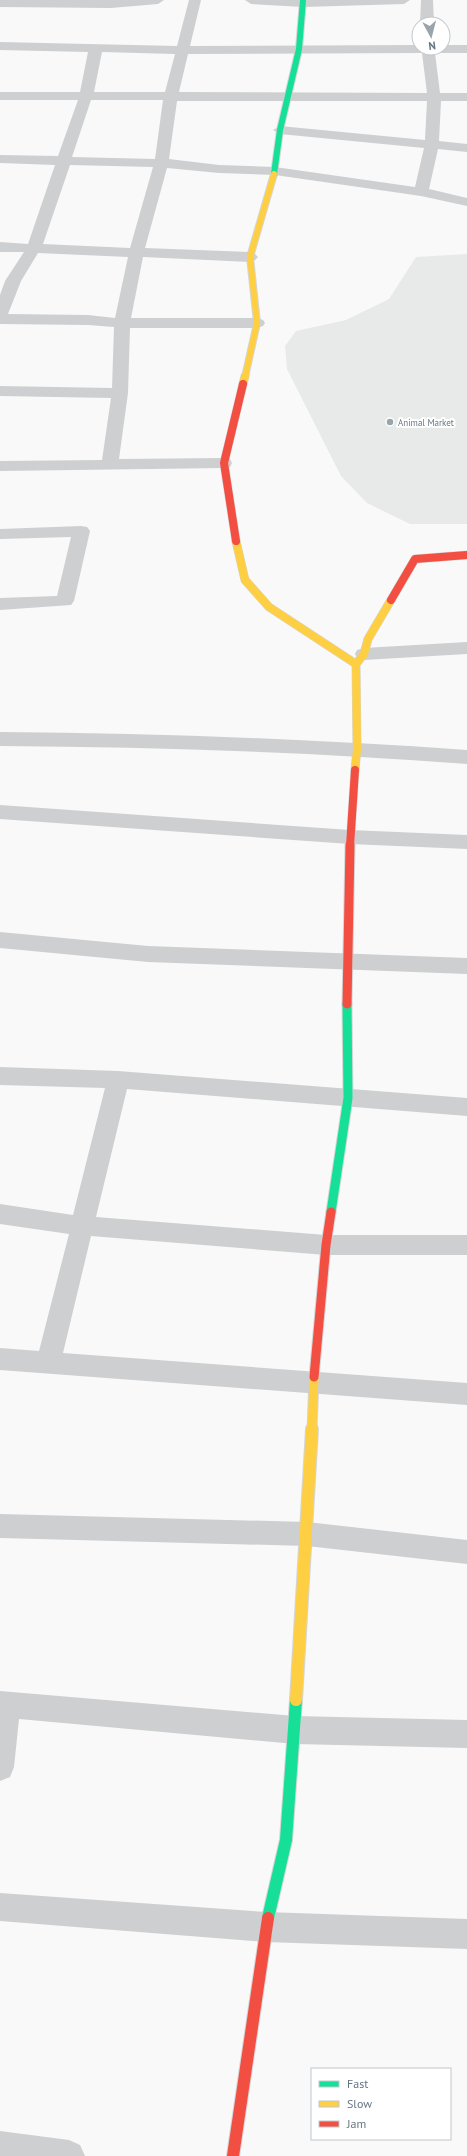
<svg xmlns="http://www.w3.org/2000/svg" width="467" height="2156" viewBox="0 0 467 2156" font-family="'PT Sans',sans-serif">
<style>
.built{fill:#e8e9e9}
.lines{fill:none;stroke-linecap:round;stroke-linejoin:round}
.fast-far2-casing{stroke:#d5d6d7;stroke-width:8}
.fast-far1-casing{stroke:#d5d6d7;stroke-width:11}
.fast-casing{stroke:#d5d6d7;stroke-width:14}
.slow-far3-casing{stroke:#d5d6d7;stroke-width:8}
.slow-far2-casing{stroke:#d5d6d7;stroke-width:9}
.slow-far1-casing{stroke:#d5d6d7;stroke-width:11}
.slow-casing{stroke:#d5d6d7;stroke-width:14}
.jam-far2-casing{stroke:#d5d6d7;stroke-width:9}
.jam-far1-casing{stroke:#d5d6d7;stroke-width:11}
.jam-casing{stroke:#d5d6d7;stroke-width:14}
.street{fill:#cecfd0;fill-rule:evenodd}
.fast-far2{stroke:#16e098;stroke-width:6}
.fast-far1{stroke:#16e098;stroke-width:9}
.fast{stroke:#16e098;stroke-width:12}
.slow-far3{stroke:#ffcf43;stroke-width:6}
.slow-far2{stroke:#ffcf43;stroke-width:8}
.slow-far1{stroke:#ffcf43;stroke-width:9}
.slow{stroke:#ffcf43;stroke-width:12}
.jam-far2{stroke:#f24e42;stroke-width:8}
.jam-far1{stroke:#f24e42;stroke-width:9}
.jam{stroke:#f24e42;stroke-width:12}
.poi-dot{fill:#99a4ac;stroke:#fff;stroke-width:1.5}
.labels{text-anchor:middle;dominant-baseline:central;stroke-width:4;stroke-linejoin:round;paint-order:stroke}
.far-poi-label{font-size:9px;fill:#657683;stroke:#fff;text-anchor:start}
</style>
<rect width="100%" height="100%" fill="#f9f9f9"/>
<path class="built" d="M 467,254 L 467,524 L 410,524 L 367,503 L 341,476 L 287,369 L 285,346 L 296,331 L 346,320 L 389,299 L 416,257 Z"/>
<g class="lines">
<defs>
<path id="fast-far2" d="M 274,174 L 280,130 L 299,49 L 303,0"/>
<path id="fast-far1" d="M 331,1212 L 348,1098 L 347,1004"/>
<path id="fast" d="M 268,1918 L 286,1840 L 296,1700"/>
<path id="slow-far3" d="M 245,377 L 257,323 L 250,257 L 274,174"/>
<g id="slow-far2">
<path d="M 243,384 L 245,376"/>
<path d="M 236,541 L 245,580 L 269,607 L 356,664"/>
<path d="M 355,770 L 357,749 L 356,664 L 364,654 L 368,639 L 391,600"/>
</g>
<path id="slow-far1" d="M 312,1430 L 314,1377"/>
<path id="slow" d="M 296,1700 L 312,1429"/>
<g id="jam-far2">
<path d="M 236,541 L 224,463 L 243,384"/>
<path d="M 391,600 L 415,559 L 467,555"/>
<path d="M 350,846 L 355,770"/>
</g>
<g id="jam-far1">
<path d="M 347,1004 L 350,845"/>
<path d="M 314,1377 L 326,1245 L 331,1212"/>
</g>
<path id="jam" d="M 233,2156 L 268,1918"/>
</defs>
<use href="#fast-far2" class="fast-far2-casing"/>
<use href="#fast-far1" class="fast-far1-casing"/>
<use href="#fast" class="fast-casing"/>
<use href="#slow-far3" class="slow-far3-casing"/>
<use href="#slow-far2" class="slow-far2-casing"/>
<use href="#slow-far1" class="slow-far1-casing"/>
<use href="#slow" class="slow-casing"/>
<use href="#jam-far2" class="jam-far2-casing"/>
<use href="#jam-far1" class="jam-far1-casing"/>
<use href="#jam" class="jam-casing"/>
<g class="street">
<path d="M 0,0 L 164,0 L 158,4 L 111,8 L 0,7 Z"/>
<path d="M 189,0 L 201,0 L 190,46 L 419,45 L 419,48 L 443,48 L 443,45 L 467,45 L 467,53 L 435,53 L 440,93 L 467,93 L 467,101 L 441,101 L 439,141 L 467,144 L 467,152 L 438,149 L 429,189 L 467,198 L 467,206 L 421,196 L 275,175 L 219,173 L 167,168 L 145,248 L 250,252 L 255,254 L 258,257 L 255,260 L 250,262 L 143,257 L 131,318 L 257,318 L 263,320 L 265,323 L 263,326 L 257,328 L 130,328 L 128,393 L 119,459 L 224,458 L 230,459 L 232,463 L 230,467 L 224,468 L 0,471 L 0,461 L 102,460 L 111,398 L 0,396 L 0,386 L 112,388 L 114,327 L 88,325 L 0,324 L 0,295 L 5,281 L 24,252 L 0,252 L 0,242 L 28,244 L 55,165 L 0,163 L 0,155 L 58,156 L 78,100 L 0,100 L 0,92 L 80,92 L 88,52 L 0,50 L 0,42 L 177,46 ZM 102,52 L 175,54 L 165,92 L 94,92 ZM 422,53 L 427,93 L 179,92 L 188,54 ZM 91,100 L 163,100 L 155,159 L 72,157 ZM 177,101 L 427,101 L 425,140 L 280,126 L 273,130 L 280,134 L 424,148 L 415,187 L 275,167 L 219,165 L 169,159 ZM 70,165 L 153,167 L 130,248 L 43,244 ZM 38,253 L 128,257 L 115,318 L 88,315 L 8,314 L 21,281 Z"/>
<path d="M 245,0 L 410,0 L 404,4 L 303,7 L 251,4 Z"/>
<path d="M 421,0 L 433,0 L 434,24 L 420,24 Z"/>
<path d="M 81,526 L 87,527 L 90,531 L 74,601 L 71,605 L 0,610 L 0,598 L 57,596 L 71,537 L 0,539 L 0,529 Z"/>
<path d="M 467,642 L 467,654 L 364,660 L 357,658 L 355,654 L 357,650 L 364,648 Z"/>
<path d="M 0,732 C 156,733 311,739 467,750 L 467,764 C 311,752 156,747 0,746 Z"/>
<path d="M 0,805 L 350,830 L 467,835 L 467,849 L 350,844 L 0,819 Z"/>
<path d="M 0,932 L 148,946 L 467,958 L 467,974 L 148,962 L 0,948 Z"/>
<path d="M 0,1067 L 118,1071 L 467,1098 L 467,1116 L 127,1089 L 96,1217 L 326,1235 L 467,1235 L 467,1255 L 326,1255 L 91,1236 L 63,1353 L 467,1383 L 467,1405 L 0,1370 L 0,1348 L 39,1351 L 69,1234 L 0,1224 L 0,1204 L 73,1215 L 105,1088 L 0,1085 Z"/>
<path d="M 0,1514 L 307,1522 L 467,1540 L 467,1564 L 307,1546 L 0,1538 Z"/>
<path d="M 0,1691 L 295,1716 L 467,1720 L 467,1748 L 295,1744 L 19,1719 L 14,1767 L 10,1777 L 0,1781 Z"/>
<path d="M 0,1893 L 266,1912 L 467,1919 L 467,1949 L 266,1942 L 0,1921 Z"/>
<path d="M 0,2131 L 69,2140 L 80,2145 L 85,2156 L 0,2156 Z"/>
</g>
<use href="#fast-far2" class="fast-far2"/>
<use href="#fast-far1" class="fast-far1"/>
<use href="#fast" class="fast"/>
<use href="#slow-far3" class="slow-far3"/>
<use href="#slow-far2" class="slow-far2"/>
<use href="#slow-far1" class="slow-far1"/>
<use href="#slow" class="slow"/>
<use href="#jam-far2" class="jam-far2"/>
<use href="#jam-far1" class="jam-far1"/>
<use href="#jam" class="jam"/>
</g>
<circle class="poi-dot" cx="390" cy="422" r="4"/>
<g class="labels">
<g class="far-poi-label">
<text x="398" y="422">Animal Market</text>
</g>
</g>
<rect x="311" y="2068" width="140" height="72" fill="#ffffff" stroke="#c1c8cd"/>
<rect x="319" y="2081" width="20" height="6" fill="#16e098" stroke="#c1c8cd"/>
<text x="347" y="2088" font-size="12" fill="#657683">Fast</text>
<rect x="319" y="2101" width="20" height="6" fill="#ffcf43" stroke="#c1c8cd"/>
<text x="347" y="2108" font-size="12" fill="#657683">Slow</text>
<rect x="319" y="2121" width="20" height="6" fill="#f24e42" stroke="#c1c8cd"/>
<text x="347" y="2128" font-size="12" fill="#657683">Jam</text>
<g transform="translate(431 36) rotate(173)"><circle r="19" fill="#ffffff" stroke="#c1c8cd"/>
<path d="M0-3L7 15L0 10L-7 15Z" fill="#99a4ac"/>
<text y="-6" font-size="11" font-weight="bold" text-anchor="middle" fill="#657683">N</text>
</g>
</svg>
